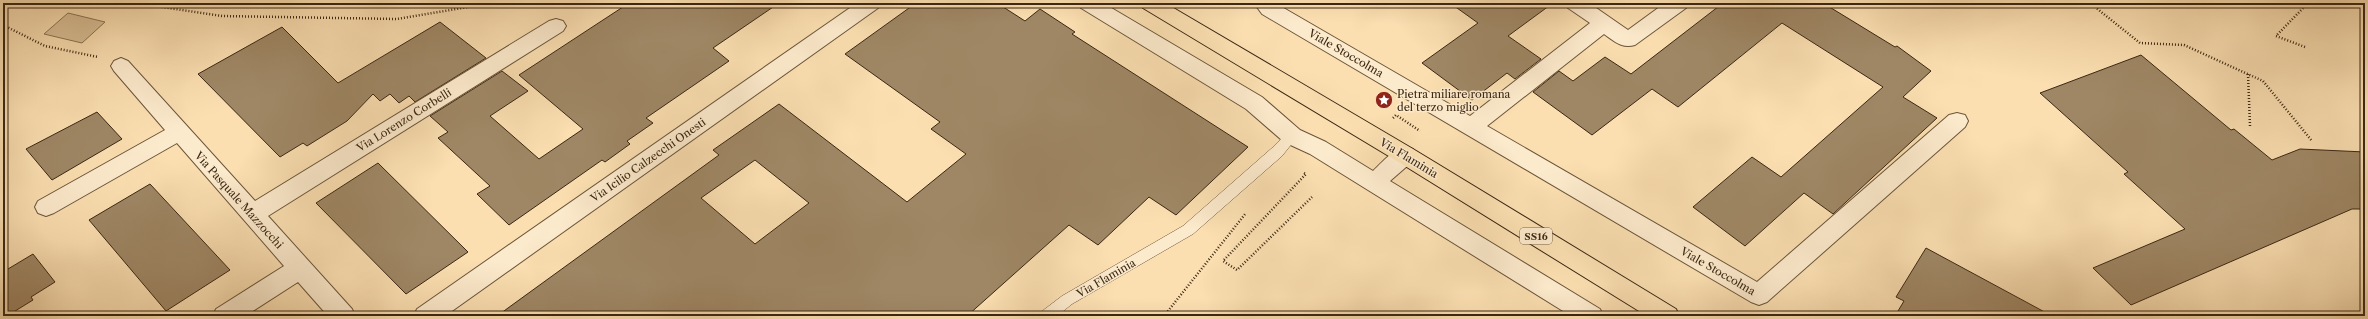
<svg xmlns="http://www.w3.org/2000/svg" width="2368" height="319" viewBox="0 0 2368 319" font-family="'Libre Caslon Text',serif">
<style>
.green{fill:#dac096;stroke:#8a7454}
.building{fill:#9f8765;stroke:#3b2713;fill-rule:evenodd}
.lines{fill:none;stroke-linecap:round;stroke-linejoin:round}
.lane-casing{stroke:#6b553a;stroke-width:1}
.street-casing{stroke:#6b553a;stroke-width:2}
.primary-casing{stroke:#3b2713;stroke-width:2}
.path{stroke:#3b2713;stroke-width:2.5;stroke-dasharray:1 2;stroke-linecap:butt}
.lane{fill:#fceacc;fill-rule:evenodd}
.street{fill:#fceacc;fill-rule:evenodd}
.primary{fill:#fbdfb1;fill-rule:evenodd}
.labels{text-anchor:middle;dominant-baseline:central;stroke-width:3;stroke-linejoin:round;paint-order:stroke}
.shield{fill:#fceacc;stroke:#75624a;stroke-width:1}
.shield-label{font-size:10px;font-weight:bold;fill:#3b2713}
.street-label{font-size:11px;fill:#3b2713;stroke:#fceacc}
.poi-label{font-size:11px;fill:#3b2713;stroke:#fceacc;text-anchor:start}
</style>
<rect width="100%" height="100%" fill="#fbdfb1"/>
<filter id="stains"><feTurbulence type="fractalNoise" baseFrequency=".005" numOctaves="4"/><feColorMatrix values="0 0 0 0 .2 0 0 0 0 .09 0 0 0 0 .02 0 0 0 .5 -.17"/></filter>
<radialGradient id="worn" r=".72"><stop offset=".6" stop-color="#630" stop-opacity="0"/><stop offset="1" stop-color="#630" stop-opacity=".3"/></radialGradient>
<path class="green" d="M 68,13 L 105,22 L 82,43 L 44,34 Z"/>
<g class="building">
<path d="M 629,3 L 779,3 L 713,48 L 729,61 L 646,118 L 653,123 L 627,141 L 630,144 L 605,162 L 602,160 L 509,225 L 477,194 L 490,186 L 438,138 L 448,132 L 430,116 L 502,71 L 528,91 L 490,116 L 539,159 L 583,129 L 519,75 Z"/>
<path d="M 916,3 L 997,3 L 1025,21 L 1040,9 L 1075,32 L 1072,34 L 1248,147 L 1176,215 L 1149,197 L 1098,245 L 1069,225 L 967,316 L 497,316 L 719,155 L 713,150 L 779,104 L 907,202 L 966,154 L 931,129 L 940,122 L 845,54 ZM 755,160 L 809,203 L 755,244 L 701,198 Z"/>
<path d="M 1450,3 L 1553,3 L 1508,36 L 1541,59 L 1515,79 L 1507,73 L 1472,100 L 1422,63 L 1478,23 Z"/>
<path d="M 1723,3 L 1823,3 L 1895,47 L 1897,46 L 1931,71 L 1903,97 L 1937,118 L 1833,214 L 1804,193 L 1745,246 L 1693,207 L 1752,157 L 1781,177 L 1883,87 L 1782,23 L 1678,107 L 1652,89 L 1592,135 L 1533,92 L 1559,71 L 1573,81 L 1605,57 L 1631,74 Z"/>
<path d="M 440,22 L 486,58 L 415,102 L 409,96 L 399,103 L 390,94 L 380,101 L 373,94 L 347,121 L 307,146 L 303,143 L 280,157 L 198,74 L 282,27 L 338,83 Z"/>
<path d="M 2141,55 L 2231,130 L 2234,129 L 2272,160 L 2300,149 L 2365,152 L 2365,209 L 2352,209 L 2131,305 L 2093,268 L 2185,229 L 2124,174 L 2128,172 L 2040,93 Z"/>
<path d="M 97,112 L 122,139 L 52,180 L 26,149 Z"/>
<path d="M 378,163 L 468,252 L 406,294 L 316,203 Z"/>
<path d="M 150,184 L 230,270 L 166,311 L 89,220 Z"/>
<path d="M 1926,248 L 2052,316 L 1895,316 L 1904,301 L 1896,297 Z"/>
<path d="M 33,254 L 55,282 L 31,297 L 33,300 L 7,316 L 3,316 L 3,263 L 8,269 Z"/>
</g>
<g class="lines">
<defs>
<path id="lane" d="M 1292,131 L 1298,136 L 1282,156 L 1193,234 L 1072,304 L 1057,316 L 1039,316 L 1041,312 L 1062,296 L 1183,226 L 1272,148 L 1287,133 Z"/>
<g id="street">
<path d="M 857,3 L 881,3 L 878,8 L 445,316 L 414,316 L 417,309 Z"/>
<path d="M 1078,3 L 1103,3 L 1262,97 L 1300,130 L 1326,142 L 1373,171 C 1385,160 1396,144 1413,149 L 1416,155 L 1413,161 L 1390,181 L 1600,309 L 1603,316 L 1571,316 L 1310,154 L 1284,142 L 1246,109 L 1081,8 Z"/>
<path d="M 1254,3 L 1275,3 L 1470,116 L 1590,23 L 1568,8 L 1565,3 L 1589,3 L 1628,30 L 1665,3 L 1689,3 L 1686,8 L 1635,45 C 1622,49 1614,41 1604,34 L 1487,126 L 1757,282 L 1949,115 L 1957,113 L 1965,115 L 1968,121 L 1965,127 L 1767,302 L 1759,305 L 1751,302 L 1262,14 Z"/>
<path d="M 556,19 L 563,21 L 566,26 L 563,31 L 268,216 L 352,309 L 355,316 L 328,316 L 298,282 L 245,316 L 213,316 L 216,309 L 284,266 L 177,143 L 54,213 L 46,216 L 38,213 L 35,207 L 38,201 L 165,130 L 114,71 L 111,66 L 114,61 L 121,58 L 128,61 L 255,201 L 549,21 Z"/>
</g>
<path id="primary" d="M 1140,3 L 1165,3 L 1413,149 L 1676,309 L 1679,316 L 1647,316 L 1397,161 L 1143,8 Z"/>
</defs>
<use href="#lane" class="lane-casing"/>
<use href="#street" class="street-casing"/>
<use href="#primary" class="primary-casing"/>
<g class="path">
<path d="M 135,3 L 222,16 L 397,19 L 492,3"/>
<path d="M 2090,3 L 2140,43 L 2184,45 L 2263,81 L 2312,141"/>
<path d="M 2362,3 L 2365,5"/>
<path d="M 3,5 L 35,3"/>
<path d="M 3,25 L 45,46 L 98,57"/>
<path d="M 2305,47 L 2276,36 L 2308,3"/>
<path d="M 2248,74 L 2250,126"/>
<path d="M 1393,118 L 1396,115 L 1420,131"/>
<path d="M 1304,173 L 1306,174 L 1223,261 L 1237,270 L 1312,197"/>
<path d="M 1164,316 L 1246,213"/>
</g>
<use href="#lane" class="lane"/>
<use href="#street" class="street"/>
<use href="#primary" class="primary"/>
</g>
<defs>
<symbol id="sight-disc" viewBox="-11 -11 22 22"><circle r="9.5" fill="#8f2418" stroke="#fceacc"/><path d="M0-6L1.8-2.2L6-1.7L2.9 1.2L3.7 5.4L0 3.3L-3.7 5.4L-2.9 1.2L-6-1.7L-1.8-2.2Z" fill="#fff"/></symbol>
</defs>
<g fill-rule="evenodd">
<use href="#sight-disc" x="1374" y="90" width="20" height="20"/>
</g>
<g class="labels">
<rect class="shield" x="1520" y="228" width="32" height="16" rx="3"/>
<g class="shield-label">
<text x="1536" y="236">SS16</text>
</g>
<g class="street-label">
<text transform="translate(1346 53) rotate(30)">Viale Stoccolma</text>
<text transform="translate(404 120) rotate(-32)">Via Lorenzo Corbelli</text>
<text transform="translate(1409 158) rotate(31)">Via Flaminia</text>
<text transform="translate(648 160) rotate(-35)">Via Icilio Calzecchi Onesti</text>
<text transform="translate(239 200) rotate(48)">Via Pasquale Mazzocchi</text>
<text transform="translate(1718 271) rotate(30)">Viale Stoccolma</text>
<text transform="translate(1106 278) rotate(-30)">Via Flaminia</text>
</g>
<g class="poi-label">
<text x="1397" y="94">Pietra miliare romana<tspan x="1397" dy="13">del terzo miglio</tspan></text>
</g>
</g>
<rect width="2368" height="319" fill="none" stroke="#fbdfb1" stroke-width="16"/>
<rect x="4" y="4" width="2360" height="311" fill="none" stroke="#3b2713" stroke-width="2"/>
<rect x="8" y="8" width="2352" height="303" fill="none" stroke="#3b2713"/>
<rect width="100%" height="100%" filter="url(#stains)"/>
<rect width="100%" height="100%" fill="url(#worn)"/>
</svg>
